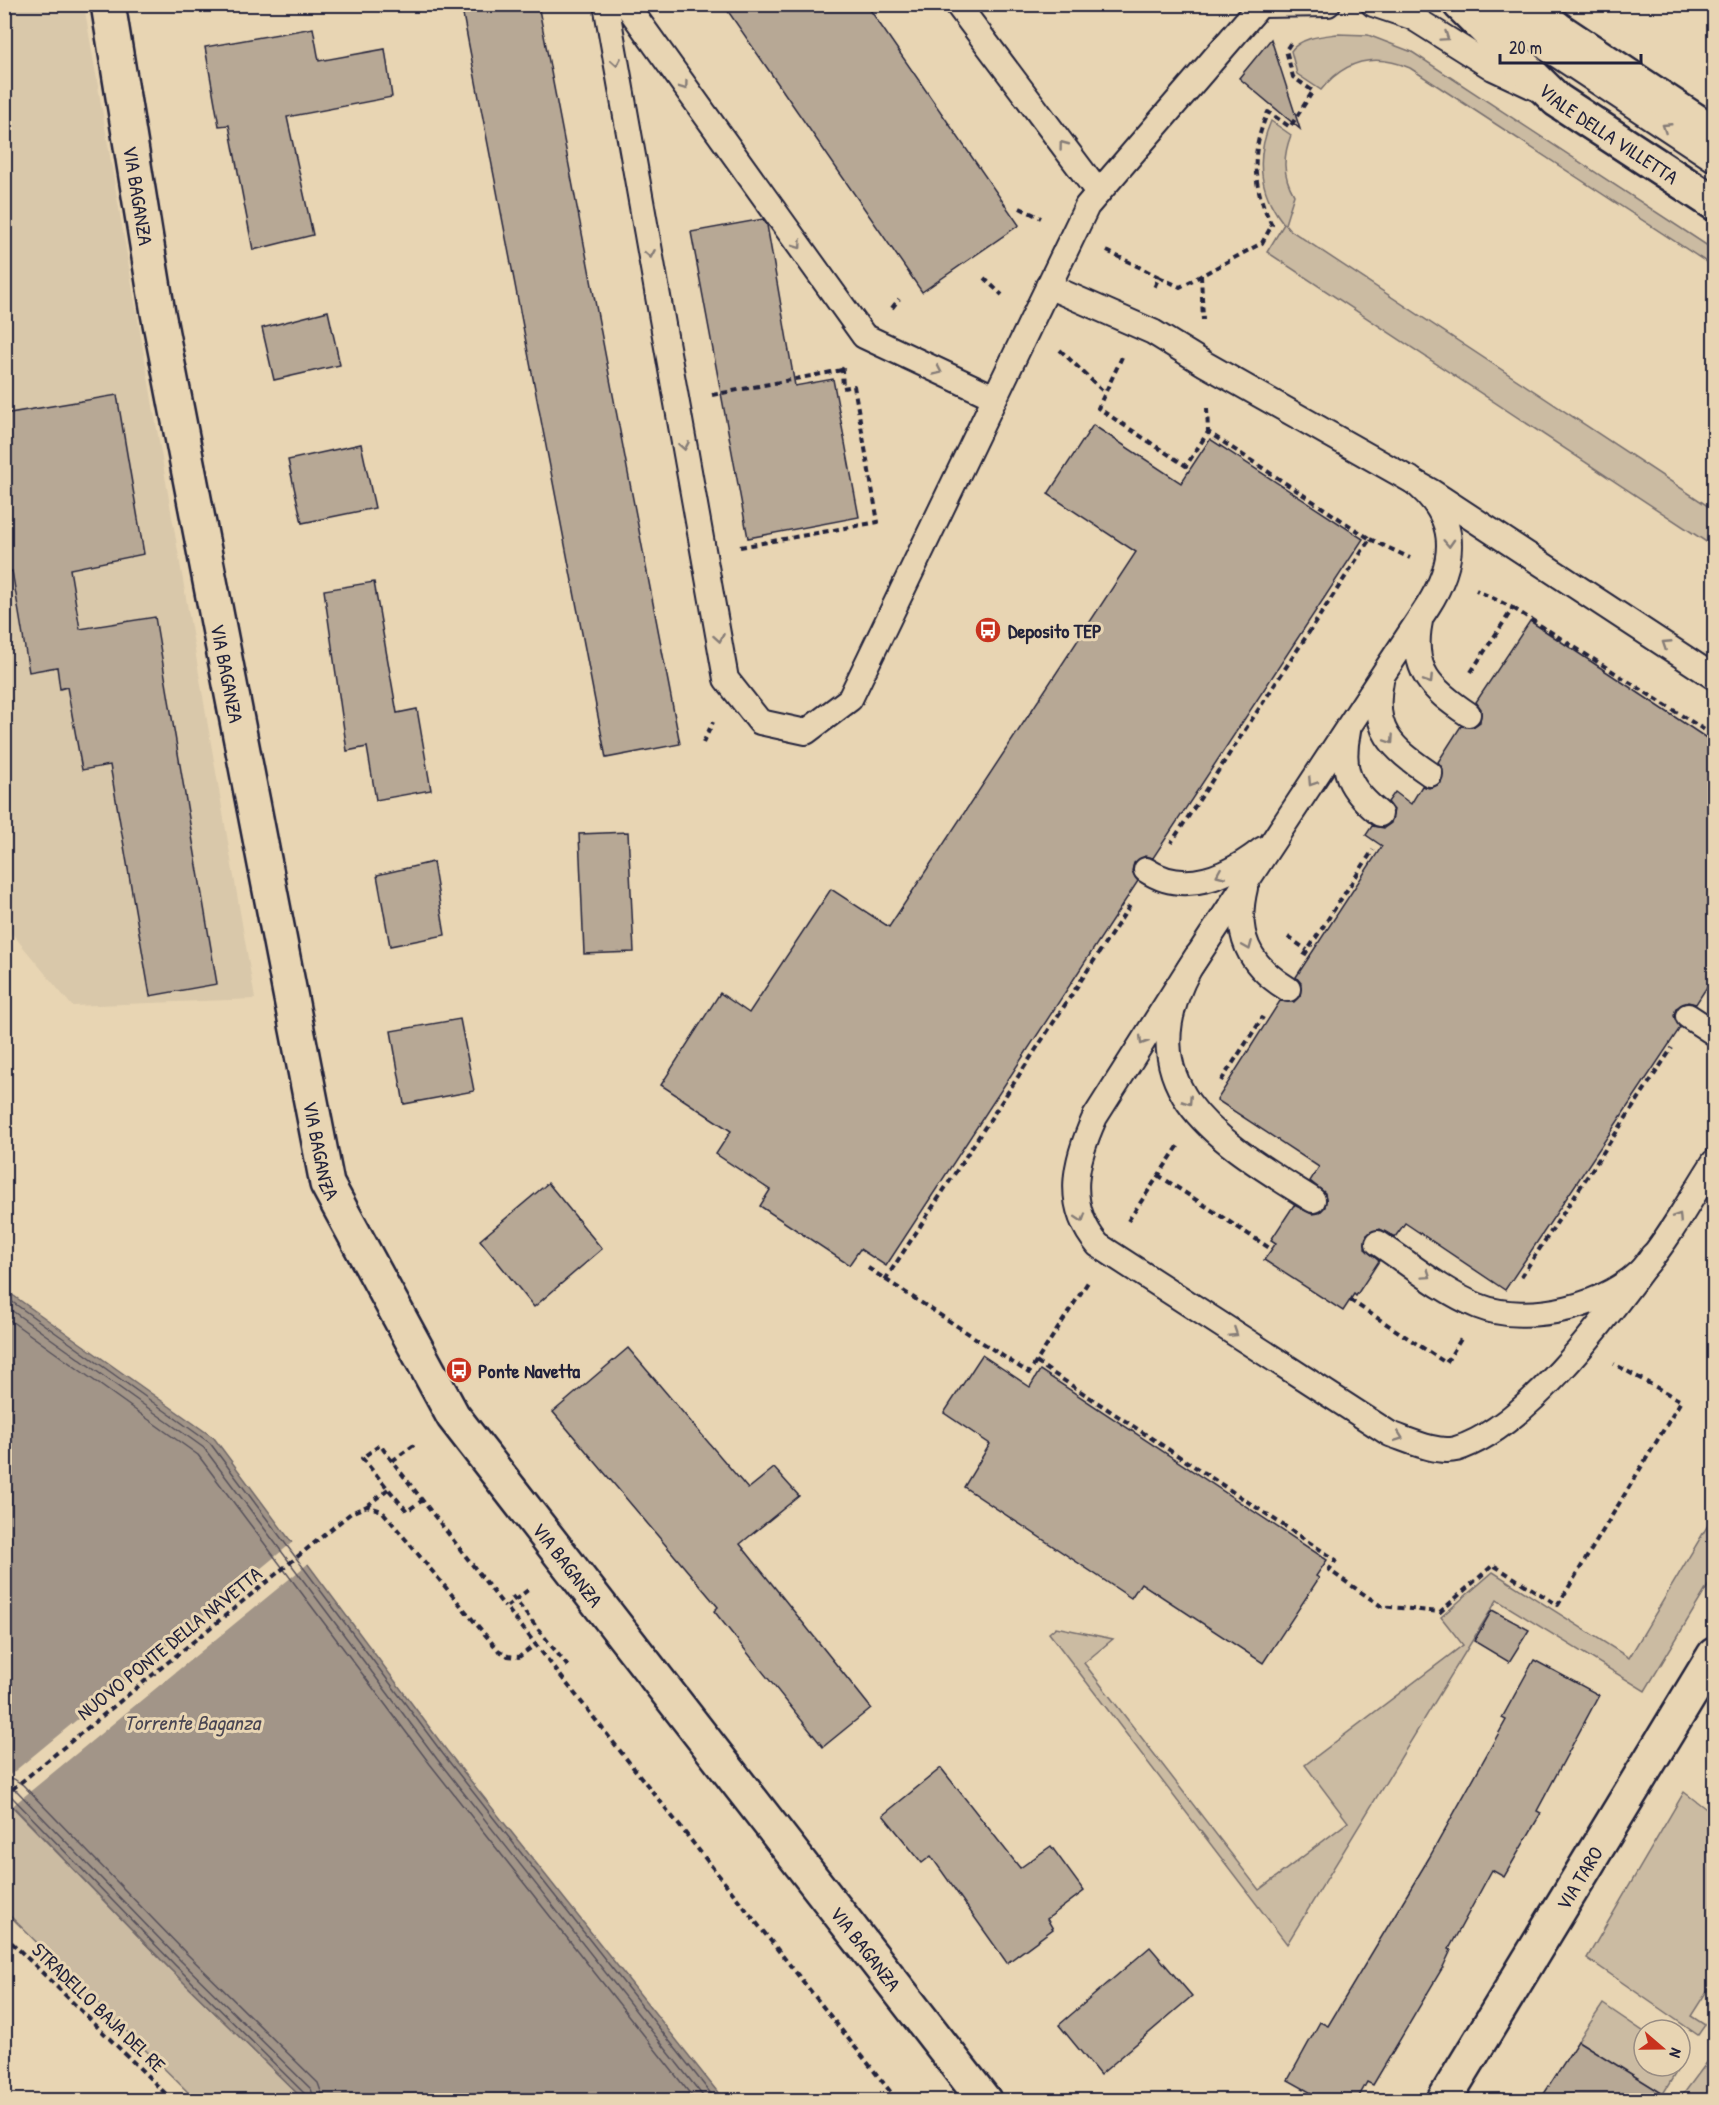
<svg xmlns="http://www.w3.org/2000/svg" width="1719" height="2105" viewBox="0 0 1719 2105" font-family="'Patrick Hand',sans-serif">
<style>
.built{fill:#d9c8aa}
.green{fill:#cbbba2;stroke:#766e6e;stroke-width:1.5}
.water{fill:#a29588;stroke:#6f6769;stroke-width:1.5}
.pier{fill:#e8d5b3}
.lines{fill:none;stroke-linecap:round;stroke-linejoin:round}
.shore{stroke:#55505a;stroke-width:1.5}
.building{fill:#b7a895;stroke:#22223b;stroke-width:1.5}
.lane-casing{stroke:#22223b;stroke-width:28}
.street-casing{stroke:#22223b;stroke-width:38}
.secondary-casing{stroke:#22223b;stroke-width:38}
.path{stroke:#22223b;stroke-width:4;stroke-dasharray:6 4.5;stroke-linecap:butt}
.lane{stroke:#e8d5b3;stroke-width:24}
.street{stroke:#e8d5b3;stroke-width:33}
.secondary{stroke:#e8d5b3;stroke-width:33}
.oneway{stroke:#857c77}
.labels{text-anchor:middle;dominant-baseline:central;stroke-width:6;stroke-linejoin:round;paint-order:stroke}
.street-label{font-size:20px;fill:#22223b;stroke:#e8d5b3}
.poi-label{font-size:20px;font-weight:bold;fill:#22223b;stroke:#e8d5b3;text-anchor:start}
.water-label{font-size:21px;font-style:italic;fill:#484452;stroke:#e8d5b3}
</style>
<rect width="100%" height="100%" fill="#e8d5b3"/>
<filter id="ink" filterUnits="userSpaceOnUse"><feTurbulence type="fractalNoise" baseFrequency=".0167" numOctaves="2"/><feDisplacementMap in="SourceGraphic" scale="12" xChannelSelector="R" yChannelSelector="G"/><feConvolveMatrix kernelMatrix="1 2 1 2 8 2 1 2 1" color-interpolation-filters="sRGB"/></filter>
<g filter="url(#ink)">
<path class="built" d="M 4,5 L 84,5 L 255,999 L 72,1006 L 5,925 Z"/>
<g class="green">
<path d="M 1337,34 L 1368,35 L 1412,52 L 1714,250 L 1714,267 L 1410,68 C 1375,53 1345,60 1321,90 L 1297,74 L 1291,51 C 1301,37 1322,36 1337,34 Z"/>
<path d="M 1271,121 L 1291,135 C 1283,156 1282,175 1294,195 L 1285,224 L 1290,230 L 1714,510 L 1714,547 L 1267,252 L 1284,224 C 1259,193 1255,158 1271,121 Z"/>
<path d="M 1714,1515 L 1714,1576 L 1645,1691 L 1497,1600 L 1287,1944 L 1049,1633 L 1056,1627 L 1113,1639 L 1084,1663 L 1259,1890 L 1348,1822 L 1305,1765 L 1463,1645 L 1441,1617 L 1493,1572 L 1629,1658 Z"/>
<path d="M 1684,1792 L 1714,1815 L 1714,1980 L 1691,2016 L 1705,2025 L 1698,2035 L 1587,1958 Z"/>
<path d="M 4,1798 L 170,1969 L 304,2100 L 196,2100 L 5,1911 Z"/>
<path d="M 1603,2004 L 1644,2032 L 1644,2066 L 1680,2066 L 1663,2094 L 1578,2041 Z"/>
<path d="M 1714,2053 L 1714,2100 L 1679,2100 Z"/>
</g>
<path class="water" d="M 4,1289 L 214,1438 L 447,1751 L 724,2100 L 304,2100 L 170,1969 L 5,1798 Z"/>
<path class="pier" d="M 294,1541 L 310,1562 L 10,1808 L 4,1802 L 5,1779 Z"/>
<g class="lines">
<g class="shore">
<path d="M 4,1296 L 210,1443 L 443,1754 L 716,2100"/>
<path d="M 4,1305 L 204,1448 L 437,1759 L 706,2100"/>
<path d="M 4,1316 L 198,1455 L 430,1764 L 695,2100"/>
<path d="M 4,1778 L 14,1779 L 23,1785 L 186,1953 L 318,2083 L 324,2100"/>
<path d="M 4,1787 L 17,1791 L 180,1960 L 311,2089 L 315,2100"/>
<path d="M 4,1794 L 11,1796 L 175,1965 L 305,2094 L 308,2100"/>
</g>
</g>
<g class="building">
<path d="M 461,4 L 538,4 L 680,744 L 606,758 Z"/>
<path d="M 723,4 L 866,4 L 1019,225 L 922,292 Z"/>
<path d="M 313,28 L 319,61 L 385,49 L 392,97 L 287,117 L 313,235 L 253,250 L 229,125 L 219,126 L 205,47 Z"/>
<path d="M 1271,39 L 1300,129 L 1239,78 Z"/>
<path d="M 763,219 L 767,225 L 795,386 L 833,379 L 859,517 L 748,538 L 691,232 Z"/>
<path d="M 328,311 L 340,365 L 274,380 L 262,328 Z"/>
<path d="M 117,395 L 144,554 L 70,569 L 80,629 L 155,617 L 217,984 L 150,996 L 110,765 L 82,770 L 67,687 L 60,689 L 57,667 L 29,672 L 12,571 L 4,572 L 4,414 Z"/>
<path d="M 1093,425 L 1181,483 L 1210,439 L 1363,539 L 1153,858 L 1145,856 L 1134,863 L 1132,871 L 1138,881 L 886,1266 L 860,1249 L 849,1265 L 760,1206 L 770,1190 L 716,1154 L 731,1131 L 661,1085 L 720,993 L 749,1013 L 831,889 L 889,927 L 1136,552 L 1048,494 Z"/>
<path d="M 361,444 L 375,508 L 302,523 L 288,460 Z"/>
<path d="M 374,582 L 397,713 L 417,709 L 431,790 L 376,800 L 367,747 L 347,751 L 324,590 Z"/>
<path d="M 1530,621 L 1714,743 L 1714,976 L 1696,1004 L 1688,1002 L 1676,1008 L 1674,1016 L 1680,1028 L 1505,1290 L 1405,1223 L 1395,1237 L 1380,1229 L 1367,1235 L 1365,1249 L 1379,1261 L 1356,1296 L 1354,1294 L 1343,1311 L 1264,1260 L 1276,1243 L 1271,1240 L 1294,1205 L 1312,1214 L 1319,1213 L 1325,1207 L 1325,1193 L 1310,1181 L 1319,1167 L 1217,1100 L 1280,1001 L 1294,1002 L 1300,996 L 1301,983 L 1296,977 L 1382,846 L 1366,835 L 1372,826 L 1384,828 L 1391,823 L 1394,810 L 1388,802 L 1395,792 L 1411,804 L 1422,786 L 1429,788 L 1441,783 L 1443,769 L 1438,762 L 1461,726 L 1473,727 L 1480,722 L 1481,709 L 1476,702 Z"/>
<path d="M 628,832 L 634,952 L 584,954 L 579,834 Z"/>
<path d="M 433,862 L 445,935 L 390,946 L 377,875 Z"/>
<path d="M 460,1019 L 474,1091 L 404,1104 L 391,1031 Z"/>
<path d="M 548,1183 L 602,1249 L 534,1307 L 480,1240 Z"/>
<path d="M 628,1348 L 748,1489 L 774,1468 L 799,1496 L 740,1544 L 871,1708 L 823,1747 L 714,1611 L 718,1607 L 553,1412 Z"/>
<path d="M 982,1355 L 1030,1387 L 1040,1370 L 1327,1560 L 1316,1576 L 1319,1578 L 1263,1663 L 1141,1583 L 1131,1598 L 964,1487 L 990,1444 L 944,1413 Z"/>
<path d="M 1492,1610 L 1529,1630 L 1509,1662 L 1474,1641 Z"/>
<path d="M 1534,1660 L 1599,1695 L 1537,1811 L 1541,1813 L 1504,1877 L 1492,1870 L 1449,1949 L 1451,1950 L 1443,1967 L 1373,2085 L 1367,2082 L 1357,2100 L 1324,2100 L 1288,2080 L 1320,2022 L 1328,2026 L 1429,1858 L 1506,1720 L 1502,1718 Z"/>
<path d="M 941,1768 L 1020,1868 L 1051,1846 L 1084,1891 L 1047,1919 L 1053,1929 L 1007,1963 L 931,1856 L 922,1863 L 883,1815 Z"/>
<path d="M 1150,1947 L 1192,1996 L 1100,2075 L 1059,2025 Z"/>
<path d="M 1578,2041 L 1673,2100 L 1540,2100 Z"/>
</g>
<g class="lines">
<defs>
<g id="lane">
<path d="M 606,4 L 726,679 L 760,722 L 806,732 L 850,699 L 1087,206 L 1261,4"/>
<path d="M 626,4 L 864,336 L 994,397"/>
<path d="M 957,4 L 1098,192"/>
<path d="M 1373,4 L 1412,17 L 1493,68 L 1538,89"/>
<path d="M 1494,4 L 1548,49 L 1714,159"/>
<path d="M 1260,5 L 1328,4"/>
<path d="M 1048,286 L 1153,332 L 1205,364 L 1432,492 L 1714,677"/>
<path d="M 1420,621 C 1410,670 1431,689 1468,714"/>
<path d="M 1381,681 C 1371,730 1392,748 1430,774"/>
<path d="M 1348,731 C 1340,771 1349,789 1380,814"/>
<path d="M 1146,870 C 1185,896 1229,876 1263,849"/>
<path d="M 1245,888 C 1234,934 1248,965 1288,989"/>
<path d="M 1197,956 L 1095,1117 C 1075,1161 1064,1205 1098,1245 L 1390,1434 C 1408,1440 1437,1454 1456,1449 C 1527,1428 1610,1313 1653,1255"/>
<path d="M 1688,1016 L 1714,1033"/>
<path d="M 1313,1200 C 1225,1144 1124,1091 1189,969 L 1428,606 C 1459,557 1458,514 1409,478"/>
<path d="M 1378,1243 C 1410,1264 1443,1292 1478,1306 C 1528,1326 1611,1306 1646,1265 C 1672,1234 1692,1196 1714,1162"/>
</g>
<g id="street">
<path id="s1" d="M 108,4 L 158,313 L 327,1184 L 453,1416 L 984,2100"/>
<path id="s2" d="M 1444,2100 L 1714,1655"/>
</g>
<g id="secondary">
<path id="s3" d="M 1460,4 L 1557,100 L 1714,203"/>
<path d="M 1526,4 L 1559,30 L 1714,133"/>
</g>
</defs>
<use href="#lane" class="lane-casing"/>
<use href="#street" class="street-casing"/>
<use href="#secondary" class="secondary-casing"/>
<g class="path">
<path d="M 1020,208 L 1041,218"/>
<path d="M 1107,251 L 1159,277 L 1153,290"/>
<path d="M 1201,275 L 1203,320"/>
<path d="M 1159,277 L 1180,287 L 1262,243 L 1272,225 C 1252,186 1250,152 1268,112 L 1290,127 L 1313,91 L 1293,77 L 1286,50 L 1292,41"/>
<path d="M 984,278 L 1002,295"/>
<path d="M 892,308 L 899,299"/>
<path d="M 1060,350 L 1105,393"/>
<path d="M 1122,357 L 1098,408 L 1186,466 L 1208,432 L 1370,539 L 1171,843"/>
<path d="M 712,395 L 842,370"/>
<path d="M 1207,408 L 1208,432"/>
<path d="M 1370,539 L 1410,558"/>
<path d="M 740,547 L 878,522 L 854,386 L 843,388 L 842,370 L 844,367"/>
<path d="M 1513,608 L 1714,736"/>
<path d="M 1471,672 L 1513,608 L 1476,590"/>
<path d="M 703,743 L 713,722"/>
<path d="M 1288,937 L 1307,950"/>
<path d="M 1304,956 L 1373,850"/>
<path d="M 1221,1081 L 1263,1017"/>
<path d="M 1158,1175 L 1271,1249"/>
<path d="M 1128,1221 L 1179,1145"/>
<path d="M 868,1268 L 1029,1373 L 1088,1282"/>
<path d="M 1521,1277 L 1672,1048"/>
<path d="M 885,1280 L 1131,904"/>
<path d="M 1350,1300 L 1446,1363 L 1461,1339"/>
<path d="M 1036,1362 L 1336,1560 L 1329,1570 L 1381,1606 L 1440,1612 L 1493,1565 L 1558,1605 L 1681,1401 L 1614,1364"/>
<path d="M 414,1445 L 392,1461 L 505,1607"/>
<path d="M 392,1461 L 380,1445 L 362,1458 L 407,1511 L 423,1500"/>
<path d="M 367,1506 L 388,1489"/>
<path d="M 528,1590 L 506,1607 L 897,2100"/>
<path d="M 512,1596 L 569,1668"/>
<path d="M 4,1796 L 351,1513 L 367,1506 L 382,1511 L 498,1650 L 508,1656 L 519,1657 L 536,1644"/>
<path d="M 4,1935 L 172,2100"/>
</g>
<use href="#lane" class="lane"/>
<use href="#street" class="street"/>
<use href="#secondary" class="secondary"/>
</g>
<defs><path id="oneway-chevron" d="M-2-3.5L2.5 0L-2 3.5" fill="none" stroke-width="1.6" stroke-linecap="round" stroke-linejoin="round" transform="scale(1.5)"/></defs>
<g class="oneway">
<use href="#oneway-chevron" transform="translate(1445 37) rotate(34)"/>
<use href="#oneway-chevron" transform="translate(616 62) rotate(80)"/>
<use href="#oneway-chevron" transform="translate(684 86) rotate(54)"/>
<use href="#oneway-chevron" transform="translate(1666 127) rotate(-147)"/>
<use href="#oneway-chevron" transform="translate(1063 145) rotate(-127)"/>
<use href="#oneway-chevron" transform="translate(798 245) rotate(54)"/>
<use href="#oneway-chevron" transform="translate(650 254) rotate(80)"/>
<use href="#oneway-chevron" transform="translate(938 371) rotate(25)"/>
<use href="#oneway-chevron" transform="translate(684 446) rotate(80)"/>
<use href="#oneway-chevron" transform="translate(1449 543) rotate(87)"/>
<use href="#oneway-chevron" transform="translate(719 638) rotate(80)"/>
<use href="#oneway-chevron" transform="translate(1666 644) rotate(-147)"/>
<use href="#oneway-chevron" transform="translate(1429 680) rotate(57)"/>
<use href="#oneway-chevron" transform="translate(1390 740) rotate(56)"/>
<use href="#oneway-chevron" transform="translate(1312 782) rotate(123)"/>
<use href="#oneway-chevron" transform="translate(1220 874) rotate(157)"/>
<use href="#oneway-chevron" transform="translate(1248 946) rotate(67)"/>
<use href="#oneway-chevron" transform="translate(1143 1041) rotate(122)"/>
<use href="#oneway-chevron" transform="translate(1188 1101) rotate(57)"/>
<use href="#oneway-chevron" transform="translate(1678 1217) rotate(-57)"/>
<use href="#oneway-chevron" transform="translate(1081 1218) rotate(72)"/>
<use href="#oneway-chevron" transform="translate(1427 1275) rotate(34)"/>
<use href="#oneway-chevron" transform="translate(1234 1333) rotate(33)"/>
<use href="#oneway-chevron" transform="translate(1399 1437) rotate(20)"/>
</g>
</g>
<defs>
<symbol id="bus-disc" viewBox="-11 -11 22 22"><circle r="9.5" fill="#c8321e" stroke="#e8d5b3"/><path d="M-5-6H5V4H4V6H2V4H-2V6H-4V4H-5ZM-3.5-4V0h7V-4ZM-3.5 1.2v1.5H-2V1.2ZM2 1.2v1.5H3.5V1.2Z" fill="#fff"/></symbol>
</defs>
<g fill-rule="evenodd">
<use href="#bus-disc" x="973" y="615" width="30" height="30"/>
<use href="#bus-disc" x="444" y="1355" width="30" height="30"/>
</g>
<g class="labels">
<g class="street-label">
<text stroke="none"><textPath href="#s3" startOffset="198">VIALE DELLA VILLETTA</textPath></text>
<text stroke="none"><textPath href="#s1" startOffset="194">VIA BAGANZA</textPath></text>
<text stroke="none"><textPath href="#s1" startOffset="680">VIA BAGANZA</textPath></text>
<text stroke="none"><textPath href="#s1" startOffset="1166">VIA BAGANZA</textPath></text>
<text stroke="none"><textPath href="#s1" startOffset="1652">VIA BAGANZA</textPath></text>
<text transform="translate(169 1643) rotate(-39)">NUOVO PONTE DELLA NAVETTA</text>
<text stroke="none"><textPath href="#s2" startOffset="260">VIA TARO</textPath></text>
<text stroke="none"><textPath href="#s1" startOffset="2138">VIA BAGANZA</textPath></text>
<text transform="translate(99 2007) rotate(44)">STRADELLO BAJA DEL RE</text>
</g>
<g class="poi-label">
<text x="1008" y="630">Deposito TEP</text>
<text x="478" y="1370">Ponte Navetta</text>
</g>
<g class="water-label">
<text x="192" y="1722">Torrente Baganza</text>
</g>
</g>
<rect width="1719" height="2105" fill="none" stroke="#e8d5b3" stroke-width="24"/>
<rect x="12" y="12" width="1695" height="2081" fill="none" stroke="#22223b" stroke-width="2" filter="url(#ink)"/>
<g transform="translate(1662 2048) rotate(110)"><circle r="28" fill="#e8d5b3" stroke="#998d83" stroke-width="1.5"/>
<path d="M0-4.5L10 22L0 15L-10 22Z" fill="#c8321e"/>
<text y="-9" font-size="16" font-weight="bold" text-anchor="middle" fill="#22223b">N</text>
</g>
<path d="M1500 54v9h141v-9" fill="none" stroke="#22223b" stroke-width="3"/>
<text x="1509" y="54" font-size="18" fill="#22223b" stroke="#e8d5b3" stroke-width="4.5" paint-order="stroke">20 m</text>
</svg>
